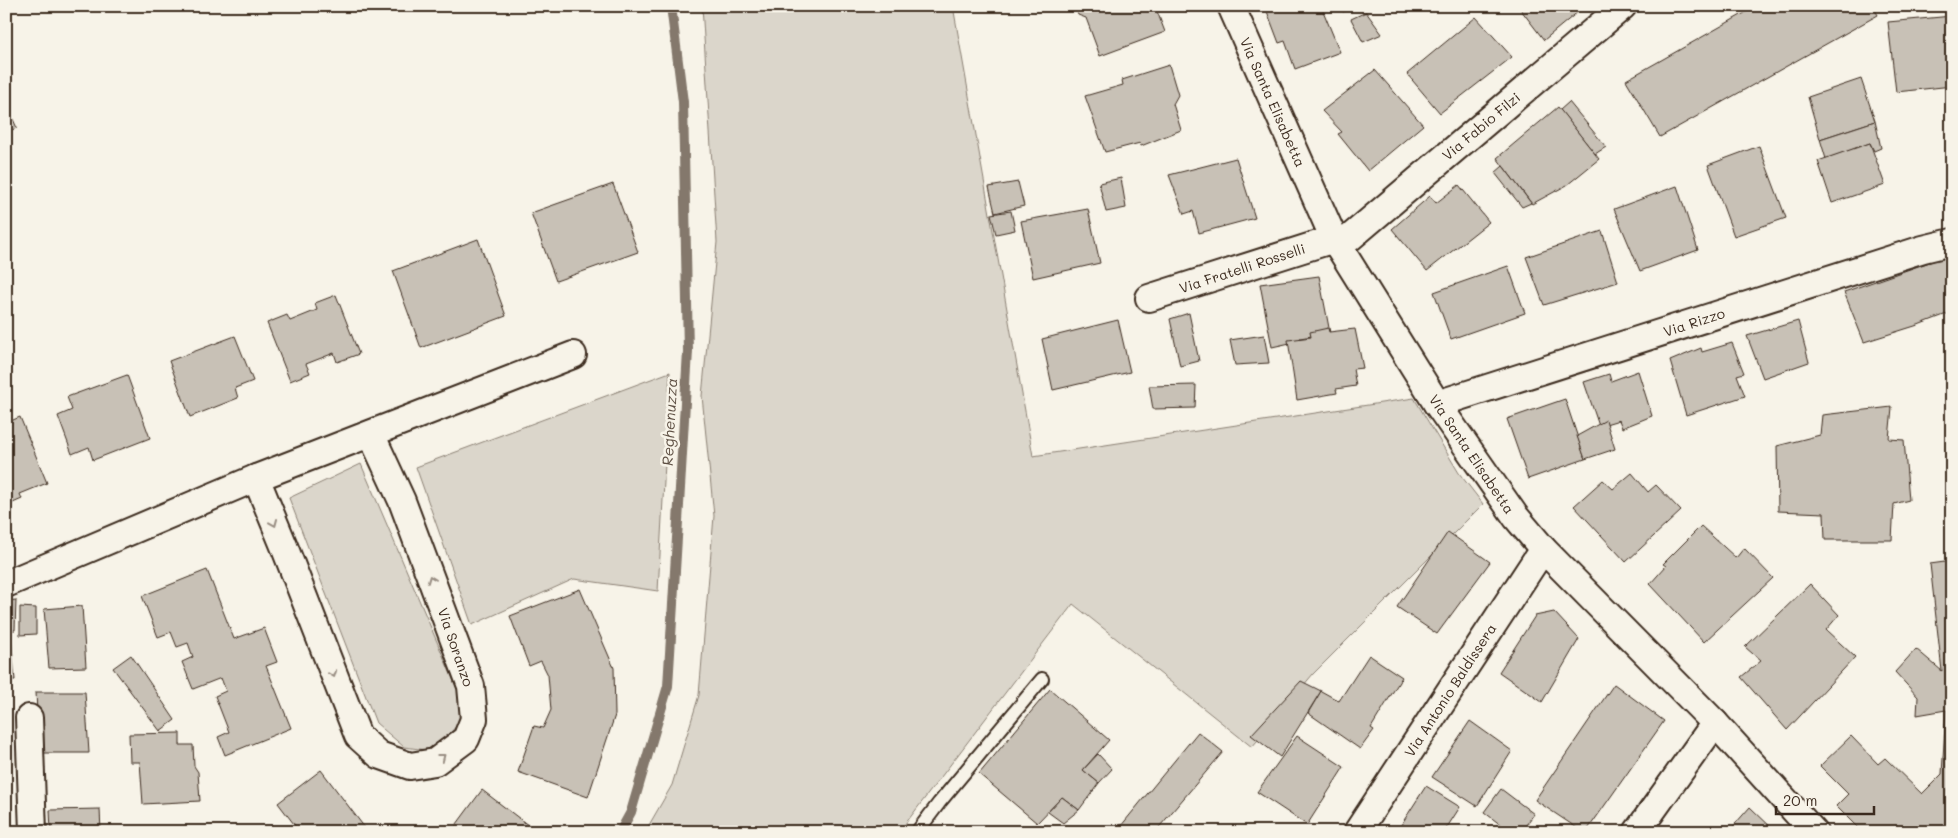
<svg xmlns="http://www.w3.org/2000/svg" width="1958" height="838" viewBox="0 0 1958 838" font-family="Mali,sans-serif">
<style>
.green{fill:#dbd6cb;stroke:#8b8074}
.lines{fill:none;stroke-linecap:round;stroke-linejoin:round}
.stream{stroke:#84786c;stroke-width:10}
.building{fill:#c8c1b6;stroke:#3b2a1e}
.service-casing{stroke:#3b2a1e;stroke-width:16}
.minor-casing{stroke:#3b2a1e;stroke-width:30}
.service{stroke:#f7f3e8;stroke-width:12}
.minor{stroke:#f7f3e8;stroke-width:26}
.oneway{stroke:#998e83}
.labels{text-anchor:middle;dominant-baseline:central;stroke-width:5;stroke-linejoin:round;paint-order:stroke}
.street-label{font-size:14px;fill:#3b2a1e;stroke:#f7f3e8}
.water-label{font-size:15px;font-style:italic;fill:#5f5145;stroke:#f7f3e8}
</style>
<rect width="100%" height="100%" fill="#f7f3e8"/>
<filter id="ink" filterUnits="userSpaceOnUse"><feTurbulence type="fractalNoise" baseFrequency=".02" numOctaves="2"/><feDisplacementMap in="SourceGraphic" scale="10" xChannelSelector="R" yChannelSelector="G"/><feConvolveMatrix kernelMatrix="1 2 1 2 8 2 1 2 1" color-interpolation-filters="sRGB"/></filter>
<g filter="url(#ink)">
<g class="green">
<path d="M 702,6 L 953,6 L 1033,456 L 1414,398 L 1459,473 L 1483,504 L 1313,674 L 1252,747 L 1073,604 L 899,832 L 645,832 L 672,785 L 699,695 L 714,516 L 702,396 L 717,242 Z"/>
<path d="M 670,372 L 658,591 L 574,579 L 472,625 L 416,467 Z"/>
<path d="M 361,464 L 458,691 L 463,718 L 446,738 L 427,750 L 404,747 L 376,723 L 289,498 Z"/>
</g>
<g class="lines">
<path class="stream" d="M 620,832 L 631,812 L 668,686 L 679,505 L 688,351 L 683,102 L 671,6"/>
</g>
<g class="building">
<path d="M 1075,6 L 1155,6 L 1165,32 L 1100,56 L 1086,18 L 1078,15 Z"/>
<path d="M 1265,6 L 1321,6 L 1340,52 L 1295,69 L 1285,41 L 1279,43 Z"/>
<path d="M 1340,6 L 1355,6 L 1343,12 Z"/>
<path d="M 1518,6 L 1585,6 L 1544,40 Z"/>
<path d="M 1757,6 L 1873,6 L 1878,15 L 1660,137 L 1626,80 Z"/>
<path d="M 1366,12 L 1382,34 L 1363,42 L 1351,19 Z"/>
<path d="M 1952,16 L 1952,86 L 1896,92 L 1888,22 Z"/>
<path d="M 1476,17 L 1512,57 L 1440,113 L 1407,74 Z"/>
<path d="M 1169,65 L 1178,95 L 1173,104 L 1181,130 L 1141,146 L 1140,143 L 1105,152 L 1085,96 L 1123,85 L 1122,80 Z"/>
<path d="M 1375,70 L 1423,125 L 1368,171 L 1338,134 L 1342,132 L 1322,111 Z"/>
<path d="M 1861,79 L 1875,121 L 1820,139 L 1808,97 Z"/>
<path d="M 1569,102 L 1606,147 L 1595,154 L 1560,110 Z"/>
<path d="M 6,104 L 17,128 L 6,132 Z"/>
<path d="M 1558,107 L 1599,159 L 1567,185 L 1532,204 L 1497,158 Z"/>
<path d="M 1875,121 L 1881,148 L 1874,151 L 1870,143 L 1826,159 L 1820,139 Z"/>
<path d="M 1870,143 L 1885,185 L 1832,203 L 1818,161 Z"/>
<path d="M 1759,146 L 1786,218 L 1734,236 L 1708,165 Z"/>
<path d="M 1236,158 L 1255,218 L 1199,233 L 1193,211 L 1184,214 L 1169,175 Z"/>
<path d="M 1503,166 L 1531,203 L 1522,207 L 1495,173 Z"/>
<path d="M 1121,178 L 1126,208 L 1106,212 L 1099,183 Z"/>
<path d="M 1018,182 L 1024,206 L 995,213 L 989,187 Z"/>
<path d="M 613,184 L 638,252 L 556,281 L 531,213 Z"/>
<path d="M 1459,185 L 1489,222 L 1427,271 L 1392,229 L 1430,196 L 1436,203 Z"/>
<path d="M 1677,186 L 1698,250 L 1640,271 L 1614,209 Z"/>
<path d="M 1088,209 L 1100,263 L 1033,278 L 1021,221 Z"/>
<path d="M 1011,211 L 1015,230 L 996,234 L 991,214 Z"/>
<path d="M 1602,231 L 1618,282 L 1544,305 L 1526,257 Z"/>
<path d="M 478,239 L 506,316 L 421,348 L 393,271 Z"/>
<path d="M 1947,256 L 1952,265 L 1952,312 L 1918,325 L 1864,342 L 1844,292 Z"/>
<path d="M 1508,266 L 1525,313 L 1451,339 L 1434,292 Z"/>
<path d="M 1319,276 L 1330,333 L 1300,338 L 1299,341 L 1272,347 L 1260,284 Z"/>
<path d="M 336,295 L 359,354 L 337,362 L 334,353 L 306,364 L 310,373 L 290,381 L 267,323 L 287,315 L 290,321 L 317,310 L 315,303 Z"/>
<path d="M 1189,313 L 1199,361 L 1180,366 L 1170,319 Z"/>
<path d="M 1118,320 L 1130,372 L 1053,390 L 1042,339 Z"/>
<path d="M 1798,321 L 1809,362 L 1763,378 L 1747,336 Z"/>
<path d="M 1328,328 L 1329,332 L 1355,329 L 1363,368 L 1353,369 L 1356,386 L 1336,389 L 1337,393 L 1297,400 L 1288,340 L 1311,337 L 1310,332 Z"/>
<path d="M 1264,335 L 1269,363 L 1235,365 L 1230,340 Z"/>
<path d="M 235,336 L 253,381 L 235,388 L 238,398 L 190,417 L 169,361 Z"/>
<path d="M 1732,343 L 1744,373 L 1737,375 L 1745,396 L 1686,415 L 1670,361 L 1701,348 L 1702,352 Z"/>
<path d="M 1638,371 L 1652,416 L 1622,428 L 1619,420 L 1599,426 L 1584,382 L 1609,374 L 1611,381 Z"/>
<path d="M 127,375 L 150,438 L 93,460 L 89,447 L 72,454 L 58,416 L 72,410 L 67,397 Z"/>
<path d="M 1196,385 L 1195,408 L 1153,409 L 1149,386 Z"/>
<path d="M 1565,399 L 1585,459 L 1528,479 L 1507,419 Z"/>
<path d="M 1892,407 L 1889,439 L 1904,440 L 1909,500 L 1894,504 L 1892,540 L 1825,540 L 1824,513 L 1778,511 L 1777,446 L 1820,435 L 1822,415 Z"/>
<path d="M 20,417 L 47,483 L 20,494 L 22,499 L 6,506 L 6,423 Z"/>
<path d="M 1606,420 L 1615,449 L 1585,459 L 1577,436 Z"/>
<path d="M 1632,473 L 1648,492 L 1656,485 L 1681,511 L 1626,562 L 1574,506 L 1603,480 L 1613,489 Z"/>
<path d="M 1701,526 L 1736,558 L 1744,548 L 1773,578 L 1704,642 L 1650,584 L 1666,566 L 1663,564 Z"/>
<path d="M 1448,532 L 1490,562 L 1437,634 L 1397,607 Z"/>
<path d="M 1952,561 L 1952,832 L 1862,832 L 1836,806 L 1848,794 L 1820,766 L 1851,736 L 1878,764 L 1885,758 L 1922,794 L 1942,774 L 1946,710 L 1917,715 L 1918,697 L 1895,672 L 1916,649 L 1942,671 L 1930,564 Z"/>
<path d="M 207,570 L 234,639 L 264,628 L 277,662 L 266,666 L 291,728 L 225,755 L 218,737 L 229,732 L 215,696 L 226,691 L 221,678 L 193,689 L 182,662 L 193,657 L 188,643 L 177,647 L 171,632 L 158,637 L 142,596 Z"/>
<path d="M 1810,584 L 1839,615 L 1826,630 L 1855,657 L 1787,730 L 1741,677 L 1761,661 L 1745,647 Z"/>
<path d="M 580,589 L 614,668 L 615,715 L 588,797 L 518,772 L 534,726 L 543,728 L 551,710 L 548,675 L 541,661 L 529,666 L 510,616 Z"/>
<path d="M 16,600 L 15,630 L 6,631 L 6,601 Z"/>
<path d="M 82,606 L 86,667 L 49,668 L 44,609 Z"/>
<path d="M 20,607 L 36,608 L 36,634 L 20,635 Z"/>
<path d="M 1554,612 L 1579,639 L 1542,702 L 1499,672 L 1535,616 Z"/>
<path d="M 6,635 L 11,635 L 15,680 L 6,680 Z"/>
<path d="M 131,655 L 175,720 L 160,731 L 113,668 Z"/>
<path d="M 1369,655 L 1402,677 L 1371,728 L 1374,730 L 1360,749 L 1308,713 L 1321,691 L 1339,701 Z"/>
<path d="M 1301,681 L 1321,691 L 1280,757 L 1251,735 Z"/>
<path d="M 1614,684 L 1664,721 L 1586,832 L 1583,832 L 1535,800 Z"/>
<path d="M 1050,689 L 1109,740 L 1083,770 L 1099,783 L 1079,810 L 1062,797 L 1037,823 L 979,774 Z"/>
<path d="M 36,692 L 85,692 L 89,753 L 39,753 Z"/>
<path d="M 1470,721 L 1512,751 L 1477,806 L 1432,777 Z"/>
<path d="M 1198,732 L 1223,752 L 1155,832 L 1116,832 Z"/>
<path d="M 180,733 L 180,745 L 193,745 L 194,766 L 198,772 L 200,801 L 143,804 L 140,762 L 130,762 L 129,734 Z"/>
<path d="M 1297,736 L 1344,767 L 1307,825 L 1257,792 Z"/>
<path d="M 1098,754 L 1112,769 L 1099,783 L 1083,770 Z"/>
<path d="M 321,770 L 368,832 L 300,832 L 278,803 Z"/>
<path d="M 1426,786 L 1460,807 L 1444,832 L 1405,832 L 1405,831 L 1399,828 Z"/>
<path d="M 1501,789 L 1534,814 L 1521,832 L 1510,832 L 1484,812 Z"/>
<path d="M 482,790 L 537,832 L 451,832 Z"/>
<path d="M 1062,797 L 1079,810 L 1063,823 L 1048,812 Z"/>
<path d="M 1750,807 L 1776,832 L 1728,832 Z"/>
<path d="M 100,809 L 101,832 L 51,832 L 50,810 Z"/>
</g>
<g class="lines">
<defs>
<path id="service" d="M 917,832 L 939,803 L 1042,679"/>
<g id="minor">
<path d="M 1231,6 L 1334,239 L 1437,404 L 1516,517 L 1543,549 L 1715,723 L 1814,832"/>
<path d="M 1339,247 L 1623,6"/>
<path d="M 1149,298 L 1334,239"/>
<path d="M 1437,404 L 1923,249 L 1952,242"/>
<path d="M 256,478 L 284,546 L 358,736 L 379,755 L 410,766 L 435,762 L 466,739 L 474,719 L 471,686 L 402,501 L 371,434"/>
<path d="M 6,584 L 256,478 L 573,355"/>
<path d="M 29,718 L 33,832"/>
<path d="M 1357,832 L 1543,549"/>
<path d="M 1637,832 L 1715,723"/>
</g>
</defs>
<use href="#service" class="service-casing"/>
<use href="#minor" class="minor-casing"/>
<use href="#service" class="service"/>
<use href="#minor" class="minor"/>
</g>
<defs><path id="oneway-chevron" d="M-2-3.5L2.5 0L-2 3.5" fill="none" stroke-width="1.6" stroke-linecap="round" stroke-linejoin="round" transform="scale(1.25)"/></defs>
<g class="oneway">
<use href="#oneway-chevron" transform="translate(274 523) rotate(67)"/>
<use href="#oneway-chevron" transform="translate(431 579) rotate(-111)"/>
<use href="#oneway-chevron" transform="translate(333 674) rotate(69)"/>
<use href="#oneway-chevron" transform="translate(442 757) rotate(-38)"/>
</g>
</g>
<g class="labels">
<g class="street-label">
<text transform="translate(1273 102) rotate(66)">Via Santa Elisabetta</text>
<text transform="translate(1481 126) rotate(-40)">Via Fabio Filzi</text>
<text transform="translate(1242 268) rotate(-18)">Via Fratelli Rosselli</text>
<text transform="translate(1694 322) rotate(-18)">Via Rizzo</text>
<text transform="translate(1472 454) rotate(56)">Via Santa Elisabetta</text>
<text transform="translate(456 647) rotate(71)">Via Soranzo</text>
<text transform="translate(1450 690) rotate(-57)">Via Antonio Baldissera</text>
</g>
<g class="water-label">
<text transform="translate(669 422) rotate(-87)">Reghenuzza</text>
</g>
</g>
<rect width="1958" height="838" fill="none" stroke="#f7f3e8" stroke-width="25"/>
<rect x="12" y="12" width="1933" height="813" fill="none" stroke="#3b2a1e" stroke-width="2" filter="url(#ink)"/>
<path d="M1776 806v8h98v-8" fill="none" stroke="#3b2a1e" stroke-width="2.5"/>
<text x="1783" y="806" font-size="15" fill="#3b2a1e" stroke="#f7f3e8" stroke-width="4" paint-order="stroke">20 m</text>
</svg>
